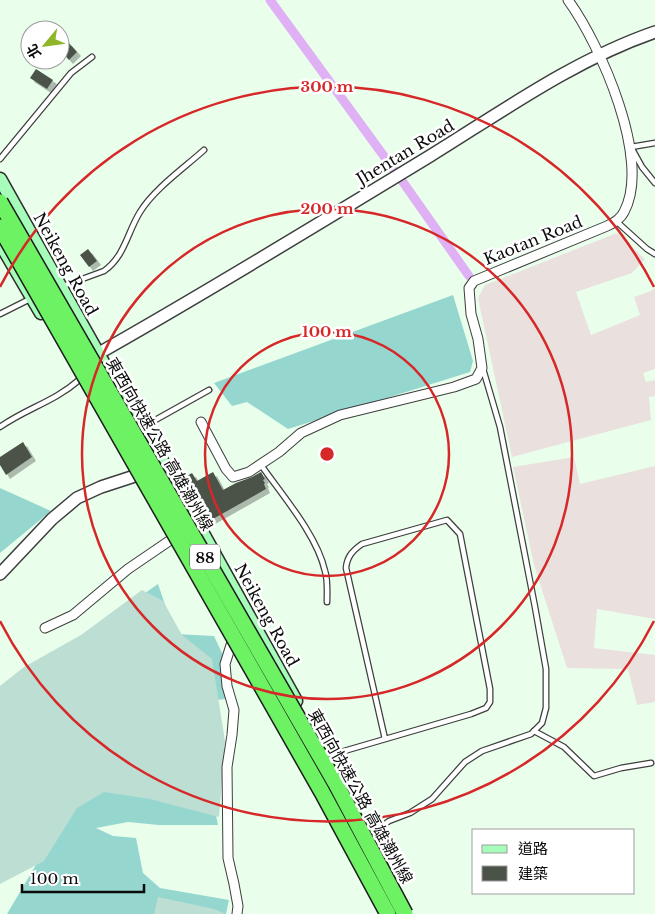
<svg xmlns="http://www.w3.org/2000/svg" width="655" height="914" viewBox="0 0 655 914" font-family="'Libre Baskerville','Noto Sans TC',serif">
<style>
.industrial{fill:#eae1df}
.forest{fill:#95d7cf}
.cemetery{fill:#bdded3}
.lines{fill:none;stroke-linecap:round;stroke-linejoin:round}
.canal{stroke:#e0b0f4;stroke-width:9}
.building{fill:#4b5348;filter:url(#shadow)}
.service-casing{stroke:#3e3e3e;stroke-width:7}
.minor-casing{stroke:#3e3e3e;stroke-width:11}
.tertiary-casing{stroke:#3e3e3e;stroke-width:14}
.secondary-casing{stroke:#2d2d2d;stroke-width:15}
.service{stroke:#fff;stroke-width:4.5}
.minor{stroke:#fff;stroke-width:9}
.tertiary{stroke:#fff;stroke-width:11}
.secondary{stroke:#a6fdb9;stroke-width:12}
.trunk-bridge-casing{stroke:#1c1c1c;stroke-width:18;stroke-linecap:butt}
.trunk-bridge{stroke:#6df263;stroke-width:15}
.ring{fill:none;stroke:#d62828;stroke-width:2.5}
.labels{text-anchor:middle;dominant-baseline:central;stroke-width:5;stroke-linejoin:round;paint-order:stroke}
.shield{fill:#fff;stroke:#545454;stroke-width:1}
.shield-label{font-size:15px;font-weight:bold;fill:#0b0b0b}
.street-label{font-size:16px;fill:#0b0b0b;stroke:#fff}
.centre{fill:#d62828;stroke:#fff;stroke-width:2.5}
.ring-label{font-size:15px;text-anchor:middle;font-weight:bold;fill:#d62828;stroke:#fff;stroke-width:5;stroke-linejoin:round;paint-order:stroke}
</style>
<defs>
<filter id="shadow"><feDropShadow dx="4" dy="4" stdDeviation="0" flood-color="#0004"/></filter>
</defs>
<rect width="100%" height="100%" fill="#eafeec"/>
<g class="industrial">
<path d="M 617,233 L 645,259 L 632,273 L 576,292 L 591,335 L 640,315 L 634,297 L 651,291 L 655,288 L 655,369 L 643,373 L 646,382 L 655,380 L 655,396 L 649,397 L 651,420 L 512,457 L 478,298 L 485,285 Z"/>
<path d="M 574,457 L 580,484 L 655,466 L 655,619 L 597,609 L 594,648 L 655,655 L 655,702 L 637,705 L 628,669 L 567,668 L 534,565 L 513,467 Z"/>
</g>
<g class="forest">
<path d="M 453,295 L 473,361 L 470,372 L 288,429 L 247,402 L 232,406 L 214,383 Z"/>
<path d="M 0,488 L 51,511 L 0,553 Z"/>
<path d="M 158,584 L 175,634 L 214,636 L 222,653 L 225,699 L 193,703 L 218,825 L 159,825 L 128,822 L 96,828 L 113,836 L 136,838 L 143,873 L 160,888 L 229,900 L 226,914 L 7,914 L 86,780 L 17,683 Z"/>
</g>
<g class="cemetery">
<path d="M 142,590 L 163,601 L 182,635 L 212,659 L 225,741 L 219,817 L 150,799 L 104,792 L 77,808 L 44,861 L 0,884 L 0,686 L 24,667 L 81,635 Z"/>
<path d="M 158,897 L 214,909 L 226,914 L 154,914 Z"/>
</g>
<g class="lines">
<path class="canal" d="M 270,0 L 405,185 L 469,276"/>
</g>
<g class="building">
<path d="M 68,42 L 77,52 L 69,60 L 60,50 Z"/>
<path d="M 36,69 L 53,80 L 47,89 L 30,78 Z"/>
<path d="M 88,249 L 97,261 L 89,267 L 80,255 Z"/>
<path d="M 23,442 L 32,457 L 6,475 L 0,465 L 0,457 Z"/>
<path d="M 213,472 L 223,490 L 236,483 L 252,477 L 261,472 L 265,479 L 263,480 L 265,483 L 264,484 L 266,489 L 206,523 L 182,479 L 192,473 L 197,481 Z"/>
</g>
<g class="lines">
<defs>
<g id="service">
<path d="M 655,143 L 631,147 L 642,167 L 655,183"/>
<path d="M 0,159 L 71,73 L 92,57"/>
<path d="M 616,221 L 647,249 L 655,254"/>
<path d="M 63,286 L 104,271 C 125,256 127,233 140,212 C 154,189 184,168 204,150"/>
<path d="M 0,314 L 30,299"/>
<path d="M 0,427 C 27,408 54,402 79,380"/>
<path d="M 141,428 L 209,390"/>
<path d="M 261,465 C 282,495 317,535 325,571 C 328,580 327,592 327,602"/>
<path d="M 534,731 L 564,747 L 594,776 L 621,768 L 651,763"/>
<path d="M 327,756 L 471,714 L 486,708 L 490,702 L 490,689 L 460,534 L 447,520 L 362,544 C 352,551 347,557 346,568 L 385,739"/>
<path d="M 370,835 L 389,821 L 410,813 L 432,799 L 465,762 L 482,751 L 531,734 L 542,723 L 546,708 L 546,669 L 535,607 L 500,427 L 483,369"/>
</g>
<g id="minor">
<path d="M 201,422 L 226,469 L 233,477 L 249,472 L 279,452 L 301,433 L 340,415 L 454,387 L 476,379 L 482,368 L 478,339 L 471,314 L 469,288 L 474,281 L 607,226 C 614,223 621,218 624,212 C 652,160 600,44 568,0"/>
<path d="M 45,628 L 73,615 L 128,569 L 172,539"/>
<path d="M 231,645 L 225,664 L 227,686 L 234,710 L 232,735 L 227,767 L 228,858 L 234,884 L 238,906 L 237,914"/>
</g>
<g id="tertiary">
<path d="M 92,357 C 206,293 318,224 430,156 C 503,111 574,60 655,32"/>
<path d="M 0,574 L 52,519 L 77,498 L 101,487 L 147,472"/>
</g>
<g id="secondary">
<path d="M 0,179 L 140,428 L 166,467 L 296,701"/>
<path d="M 0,243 L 41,313"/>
</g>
</defs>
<use href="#service" class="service-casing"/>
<use href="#minor" class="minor-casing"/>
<use href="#tertiary" class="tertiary-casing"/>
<use href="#secondary" class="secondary-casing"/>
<use href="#service" class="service"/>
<use href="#minor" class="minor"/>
<use href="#tertiary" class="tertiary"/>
<use href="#secondary" class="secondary"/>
<defs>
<g id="trunk-bridge">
<path d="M 0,202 L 336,784 L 405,914"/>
<path d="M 0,227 L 322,792 L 388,914"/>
</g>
</defs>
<use href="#trunk-bridge" class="trunk-bridge-casing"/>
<use href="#trunk-bridge" class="trunk-bridge"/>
</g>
<g class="ring">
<circle cx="327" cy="454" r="122"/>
<circle cx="327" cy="454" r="245"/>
<path d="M654 621A367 367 0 0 1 0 621M0 287A367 367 0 0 1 654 287"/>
</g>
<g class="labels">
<rect class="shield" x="190" y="544.5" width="30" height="25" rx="4"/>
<g class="shield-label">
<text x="205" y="557">88</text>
</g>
<g class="street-label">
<text transform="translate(405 152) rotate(-31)">Jhentan Road</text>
<text transform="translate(533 240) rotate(-22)">Kaotan Road</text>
<text transform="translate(66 264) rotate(61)">Neikeng Road</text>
<text transform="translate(160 444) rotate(60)">東西向快速公路 高雄潮州線</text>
<text transform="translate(267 615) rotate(61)">Neikeng Road</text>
<text transform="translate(361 796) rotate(61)">東西向快速公路 高雄潮州線</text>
</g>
</g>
<circle cx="327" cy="454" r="8" class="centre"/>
<g class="ring-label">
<text x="327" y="92">300 m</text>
<text x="327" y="214">200 m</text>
<text x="327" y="337">100 m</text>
</g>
<rect x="472" y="829" width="162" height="65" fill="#ffffff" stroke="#9d9d9d"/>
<rect x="482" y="845" width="25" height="8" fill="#a6fdb9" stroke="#9d9d9d"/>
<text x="518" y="854" font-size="15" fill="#0b0b0b">道路</text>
<rect x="482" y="866" width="25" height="15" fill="#4b5348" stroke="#9d9d9d"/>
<text x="518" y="879" font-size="15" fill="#0b0b0b">建築</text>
<g transform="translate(45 45) rotate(241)"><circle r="24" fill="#ffffff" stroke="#9d9d9d"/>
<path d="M0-4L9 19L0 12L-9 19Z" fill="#8eb628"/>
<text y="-8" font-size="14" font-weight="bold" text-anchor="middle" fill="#0b0b0b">北</text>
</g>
<path d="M22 884v8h122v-8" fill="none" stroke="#0b0b0b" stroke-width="2.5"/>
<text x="30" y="884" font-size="15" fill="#0b0b0b" stroke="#ffffff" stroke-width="4" paint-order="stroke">100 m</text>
</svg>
